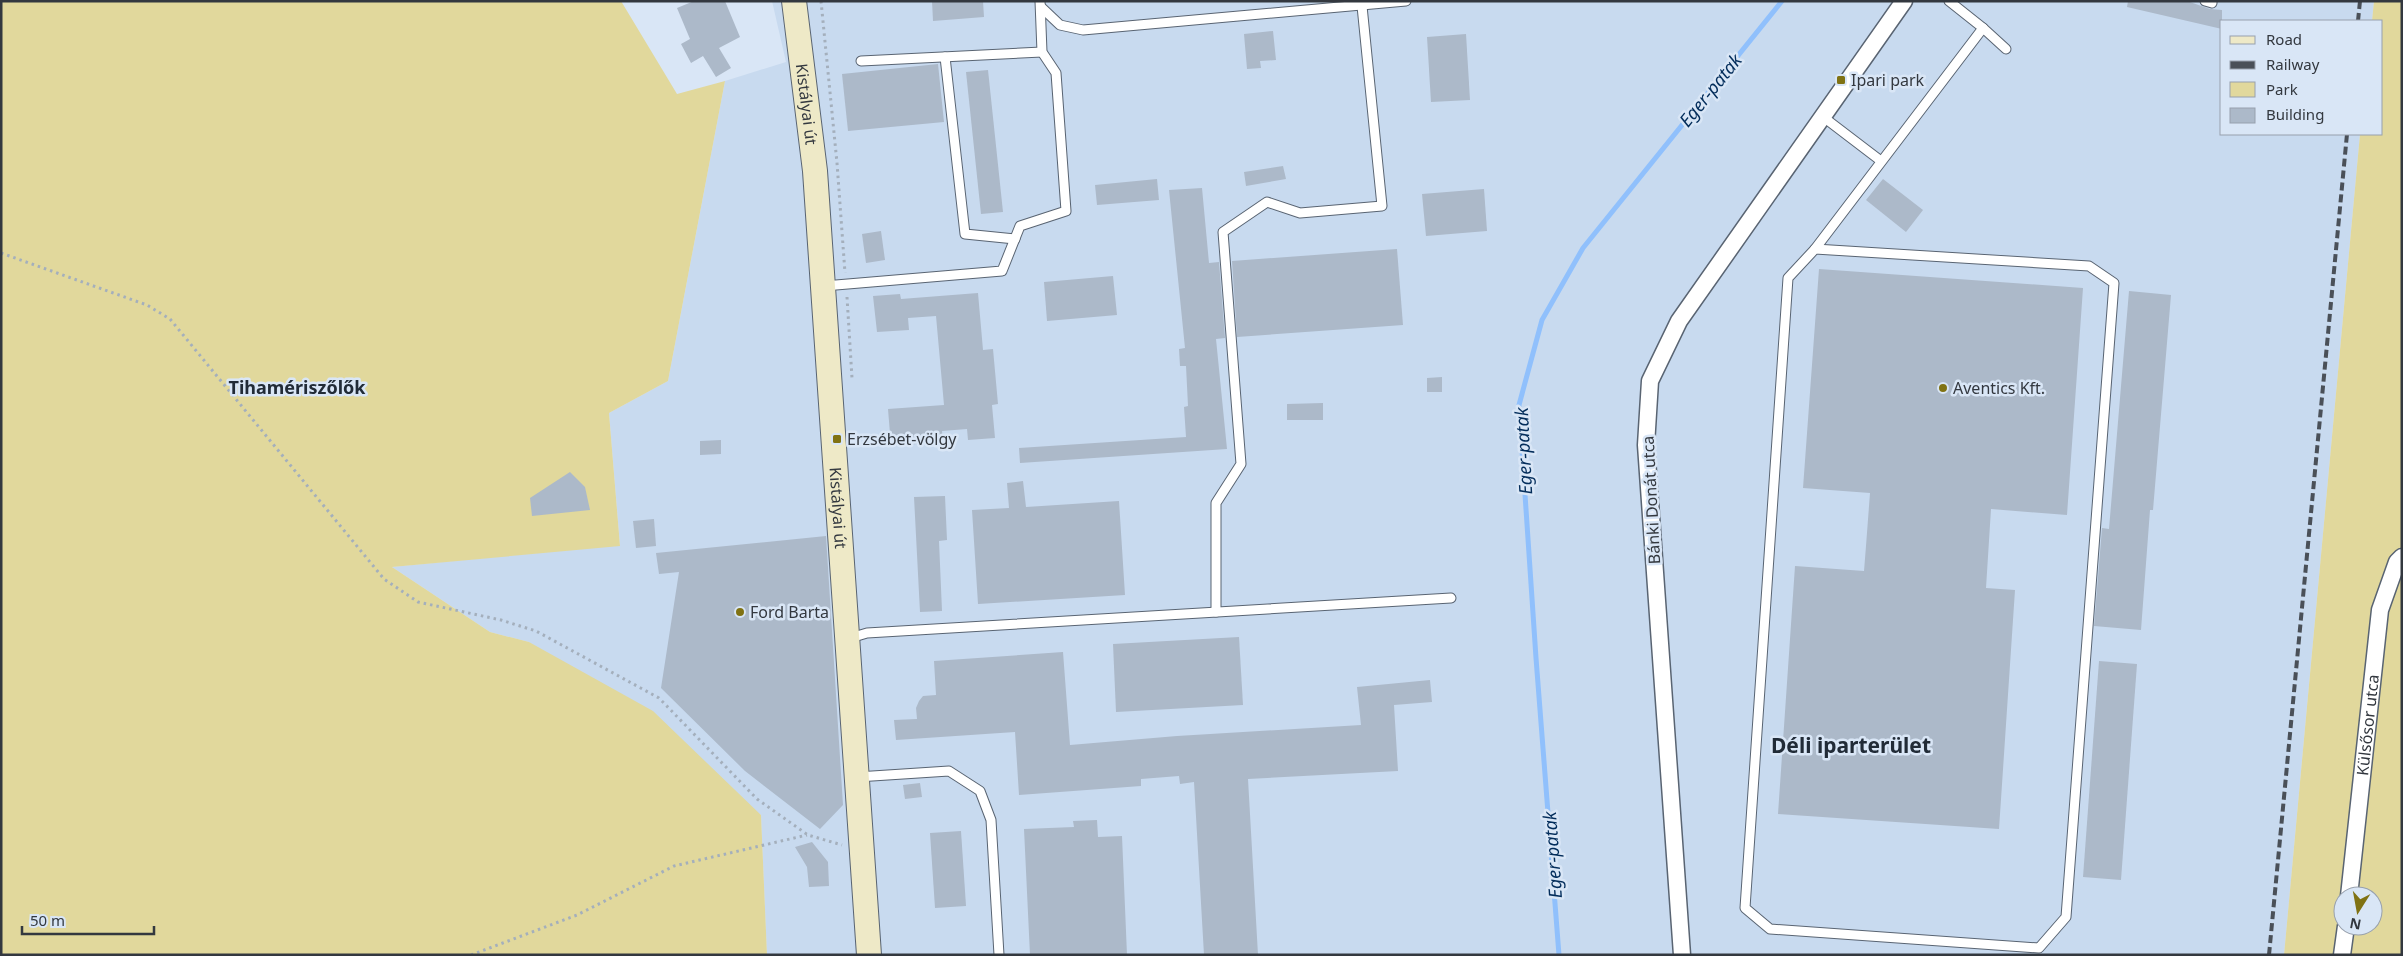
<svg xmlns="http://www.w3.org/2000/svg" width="2403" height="956" viewBox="0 0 2403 956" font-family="'Noto Sans',sans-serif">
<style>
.built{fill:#c8daef}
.green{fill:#e1d89c;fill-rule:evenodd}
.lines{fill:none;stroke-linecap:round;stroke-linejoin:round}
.stream{stroke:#90c0fc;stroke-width:5}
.building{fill:#acb9c9}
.lane-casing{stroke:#596472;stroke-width:11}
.street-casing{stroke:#596472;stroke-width:19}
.secondary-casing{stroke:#596472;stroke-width:26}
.path{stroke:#a4afbc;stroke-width:3;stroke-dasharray:2.5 4;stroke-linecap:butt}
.lane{stroke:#fff;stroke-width:9}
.street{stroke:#fff;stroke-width:16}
.secondary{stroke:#eee9c7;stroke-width:24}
.rail{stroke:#4a5058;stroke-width:4;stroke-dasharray:8 4;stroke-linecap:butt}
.poi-dot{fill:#807213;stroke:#d9e6f6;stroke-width:2}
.labels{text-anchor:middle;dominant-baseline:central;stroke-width:5;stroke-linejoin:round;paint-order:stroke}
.poi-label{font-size:16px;fill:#33383f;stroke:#d9e6f6;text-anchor:start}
.street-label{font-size:16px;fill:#33383f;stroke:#d9e6f6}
.water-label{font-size:18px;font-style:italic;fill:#032d5b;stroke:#d9e6f6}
.neighbourhood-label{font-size:18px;font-weight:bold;fill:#212b37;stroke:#d9e6f6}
.district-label{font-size:21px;font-weight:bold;fill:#212b37;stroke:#d9e6f6}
</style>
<rect width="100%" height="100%" fill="#d9e6f6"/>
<path class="built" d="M 772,1 L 2374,1 L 2372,21 L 2222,21 L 2222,134 L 2360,134 L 2284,955 L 767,955 L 761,815 L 529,642 L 490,632 L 392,567 L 620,545 L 609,413 L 668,381 L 725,81 L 786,62 Z"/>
<g class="green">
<path d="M 1,1 L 621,1 L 677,94 L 725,81 L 668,381 L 609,413 L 620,546 L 392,567 L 490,632 L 529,642 L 653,711 L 761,815 L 767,955 L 1,955 Z"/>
<path d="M 2374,1 L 2402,1 L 2402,955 L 2284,955 L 2360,134 L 2382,134 L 2382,21 L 2372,21 ZM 2343,896 L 2373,896 L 2373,926 L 2343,926 Z"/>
</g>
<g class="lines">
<path class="stream" d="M 1559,955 L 1536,658 L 1519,405 L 1542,320 L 1583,248 L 1782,1"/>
</g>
<g class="building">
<path d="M 694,1 L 725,1 L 740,37 L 719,48 L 731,68 L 716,77 L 703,56 L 691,63 L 681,44 L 690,39 L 677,8 Z"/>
<path d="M 932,1 L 983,1 L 984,17 L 933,21 Z"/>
<path d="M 2128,1 L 2187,1 L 2210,9 L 2222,10 L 2222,29 L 2127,7 Z"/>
<path d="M 1273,31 L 1276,60 L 1260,61 L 1261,68 L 1247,69 L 1244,34 Z"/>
<path d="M 1466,34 L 1470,100 L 1431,102 L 1427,37 Z"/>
<path d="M 938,64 L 944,122 L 848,131 L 842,74 Z"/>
<path d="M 988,70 L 1003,212 L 981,214 L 966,72 Z"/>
<path d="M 1283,166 L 1286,179 L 1246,186 L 1244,172 Z"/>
<path d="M 1157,179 L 1159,200 L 1097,205 L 1095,185 Z"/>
<path d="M 1883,179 L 1923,210 L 1906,232 L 1866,200 Z"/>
<path d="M 1202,188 L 1209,263 L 1219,262 L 1225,338 L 1216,339 L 1227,449 L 1020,463 L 1019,448 L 1186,437 L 1184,407 L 1188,406 L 1186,366 L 1180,366 L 1179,349 L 1185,348 L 1169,190 Z"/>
<path d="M 1484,189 L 1487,231 L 1426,236 L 1422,194 Z"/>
<path d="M 881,231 L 885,260 L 866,263 L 862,234 Z"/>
<path d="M 1397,249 L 1403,325 L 1237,337 L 1232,261 Z"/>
<path d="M 1819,269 L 2083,288 L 2067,515 L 1991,509 L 1986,588 L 2015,590 L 1999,829 L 1778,814 L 1795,566 L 1864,571 L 1866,546 L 1870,493 L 1803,488 Z"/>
<path d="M 1113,276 L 1117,315 L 1047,321 L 1044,282 Z"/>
<path d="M 2129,291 L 2171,295 L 2153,510 L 2150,510 L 2141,630 L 2094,626 L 2102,528 L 2109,529 Z"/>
<path d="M 978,293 L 983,350 L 993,349 L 998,404 L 992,405 L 995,438 L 968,440 L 967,429 L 942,431 L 943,442 L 891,446 L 888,409 L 944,405 L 936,316 L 908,318 L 909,330 L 877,332 L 873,296 L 900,294 L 901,299 Z"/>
<path d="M 1442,377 L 1442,392 L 1427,392 L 1427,378 Z"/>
<path d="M 1323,403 L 1323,420 L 1287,420 L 1287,404 Z"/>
<path d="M 721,440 L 721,454 L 700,455 L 700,441 Z"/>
<path d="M 570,472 L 585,487 L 590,510 L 532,516 L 530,498 Z"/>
<path d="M 1023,481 L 1026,507 L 1119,501 L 1125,595 L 978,604 L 972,510 L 1009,508 L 1007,483 Z"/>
<path d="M 945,496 L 947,540 L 939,541 L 942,611 L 920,612 L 914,497 Z"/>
<path d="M 654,519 L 656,546 L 636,548 L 633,521 Z"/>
<path d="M 826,536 L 843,805 L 820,829 L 745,771 L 661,688 L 679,572 L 659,574 L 656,553 Z"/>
<path d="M 1239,637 L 1243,705 L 1116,712 L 1113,644 Z"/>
<path d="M 1063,652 L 1070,745 L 1177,736 L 1361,725 L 1357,687 L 1430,680 L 1432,702 L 1394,705 L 1398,771 L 1248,779 L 1258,955 L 1204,955 L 1194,782 L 1180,784 L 1179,776 L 1141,779 L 1141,786 L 1019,795 L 1015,732 L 896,740 L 894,720 L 917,719 L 916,708 L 919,701 L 923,696 L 936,695 L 934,661 Z"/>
<path d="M 2099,661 L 2137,664 L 2121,880 L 2083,877 Z"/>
<path d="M 920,783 L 922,797 L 905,799 L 903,785 Z"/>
<path d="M 1097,820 L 1098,837 L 1122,836 L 1127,955 L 1030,955 L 1024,829 L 1074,827 L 1073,821 Z"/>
<path d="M 961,831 L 966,906 L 935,908 L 930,833 Z"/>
<path d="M 812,842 L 828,862 L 829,886 L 809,887 L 807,867 L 795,847 Z"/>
</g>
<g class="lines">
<defs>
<g id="lane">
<path d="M 2205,1 L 2212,3 L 2212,1"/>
<path d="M 1041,7 L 1060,25 L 1083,30 L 1406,1"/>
<path d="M 1983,28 L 2006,49"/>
<path d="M 945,57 L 965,234 L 1015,239"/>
<path d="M 861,61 L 1042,52"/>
<path d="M 1822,116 L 1881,161"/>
<path d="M 1815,249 L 2089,266 L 2114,283 L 2066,917 L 2039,948 L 1770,929 L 1745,908 L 1788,278 Z"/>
<path d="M 1815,249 L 1983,28 L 1949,1"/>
<path d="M 824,286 L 1002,271 L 1020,226 L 1066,211 L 1056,73 L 1042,52 L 1040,1"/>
<path d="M 1216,612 L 1216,503 L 1241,464 L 1223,232 L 1267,202 L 1300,213 L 1382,206 L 1362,6"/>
<path d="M 847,639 L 867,633 L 1451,598"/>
<path d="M 857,777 L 949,771 L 980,791 L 991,820 L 999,955"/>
</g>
<g id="street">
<path id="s1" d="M 2349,896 L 2380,610 L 2397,562 L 2402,557"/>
<path d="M 1682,955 L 1646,445 L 1650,381 L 1679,321 L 1904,1"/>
<path d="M 2342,955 L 2346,926"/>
</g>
<g id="secondary">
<path id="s2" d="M 794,1 L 815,171 L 869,955"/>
</g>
</defs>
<use href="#lane" class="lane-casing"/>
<use href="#street" class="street-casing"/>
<use href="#secondary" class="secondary-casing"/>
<g class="path">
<path d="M 821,1 L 837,163 L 845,273"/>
<path d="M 1,253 L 147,305 L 170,319 L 384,579 L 418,602 L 501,620 L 536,631 L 659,698 L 757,799 L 808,835 L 842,845"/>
<path d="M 847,297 L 852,378"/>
<path d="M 471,955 L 577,915 L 674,866 L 807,835"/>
</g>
<use href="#lane" class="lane"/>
<use href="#street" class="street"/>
<use href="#secondary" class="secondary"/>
<g class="rail">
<path d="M 2358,21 L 2360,1"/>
<path d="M 2269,955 L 2347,134"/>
</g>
</g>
<g class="poi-dot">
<rect x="1836" y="75" width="10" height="10" rx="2.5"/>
<circle cx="1943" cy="388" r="5"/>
<rect x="832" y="434" width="10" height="10" rx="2.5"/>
<circle cx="740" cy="612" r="5"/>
</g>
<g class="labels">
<g class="poi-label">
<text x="1851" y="80">Ipari park</text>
<text x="1953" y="388">Aventics Kft.</text>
<text x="847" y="439">Erzsébet-völgy</text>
<text x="750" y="612">Ford Barta</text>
</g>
<g class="street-label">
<text stroke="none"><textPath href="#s2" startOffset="104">Kistályai út</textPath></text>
<text transform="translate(1651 500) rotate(-93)">Bánki Donát utca</text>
<text stroke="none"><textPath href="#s2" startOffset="509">Kistályai út</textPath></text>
<text stroke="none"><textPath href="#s1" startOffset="172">Külsősor utca</textPath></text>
</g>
<g class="water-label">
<text transform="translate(1710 90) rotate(-51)">Eger-patak</text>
<text transform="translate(1523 451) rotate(-93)">Eger-patak</text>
<text transform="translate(1552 855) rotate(-94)">Eger-patak</text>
</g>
<g class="neighbourhood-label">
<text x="297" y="387">Tihamériszőlők</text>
</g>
<g class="district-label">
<text x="1851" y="745">Déli iparterület</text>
</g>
</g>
<rect width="2403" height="956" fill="none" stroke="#33383f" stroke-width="5"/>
<rect x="2220" y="20" width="162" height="115" fill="#d9e6f6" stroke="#97a0ad"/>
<rect x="2230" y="36" width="25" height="8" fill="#eee9c7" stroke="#97a0ad"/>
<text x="2266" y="45" font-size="15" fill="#33383f">Road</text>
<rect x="2230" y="61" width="25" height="8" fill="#4a5058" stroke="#97a0ad"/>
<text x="2266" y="70" font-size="15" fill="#33383f">Railway</text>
<rect x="2230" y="82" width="25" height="15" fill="#e1d89c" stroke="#97a0ad"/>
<text x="2266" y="95" font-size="15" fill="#33383f">Park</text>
<rect x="2230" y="108" width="25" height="15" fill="#acb9c9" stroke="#97a0ad"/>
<text x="2266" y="120" font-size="15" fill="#33383f">Building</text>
<g transform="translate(2358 911) rotate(191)"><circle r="24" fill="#d9e6f6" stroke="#97a0ad"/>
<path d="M0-4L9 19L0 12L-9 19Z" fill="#807213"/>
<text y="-8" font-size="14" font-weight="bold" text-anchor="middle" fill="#33383f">N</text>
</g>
<path d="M22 926v8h132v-8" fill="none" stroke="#33383f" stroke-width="2.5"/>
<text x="30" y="926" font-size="15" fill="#33383f" stroke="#d9e6f6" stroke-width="4" paint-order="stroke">50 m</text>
</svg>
